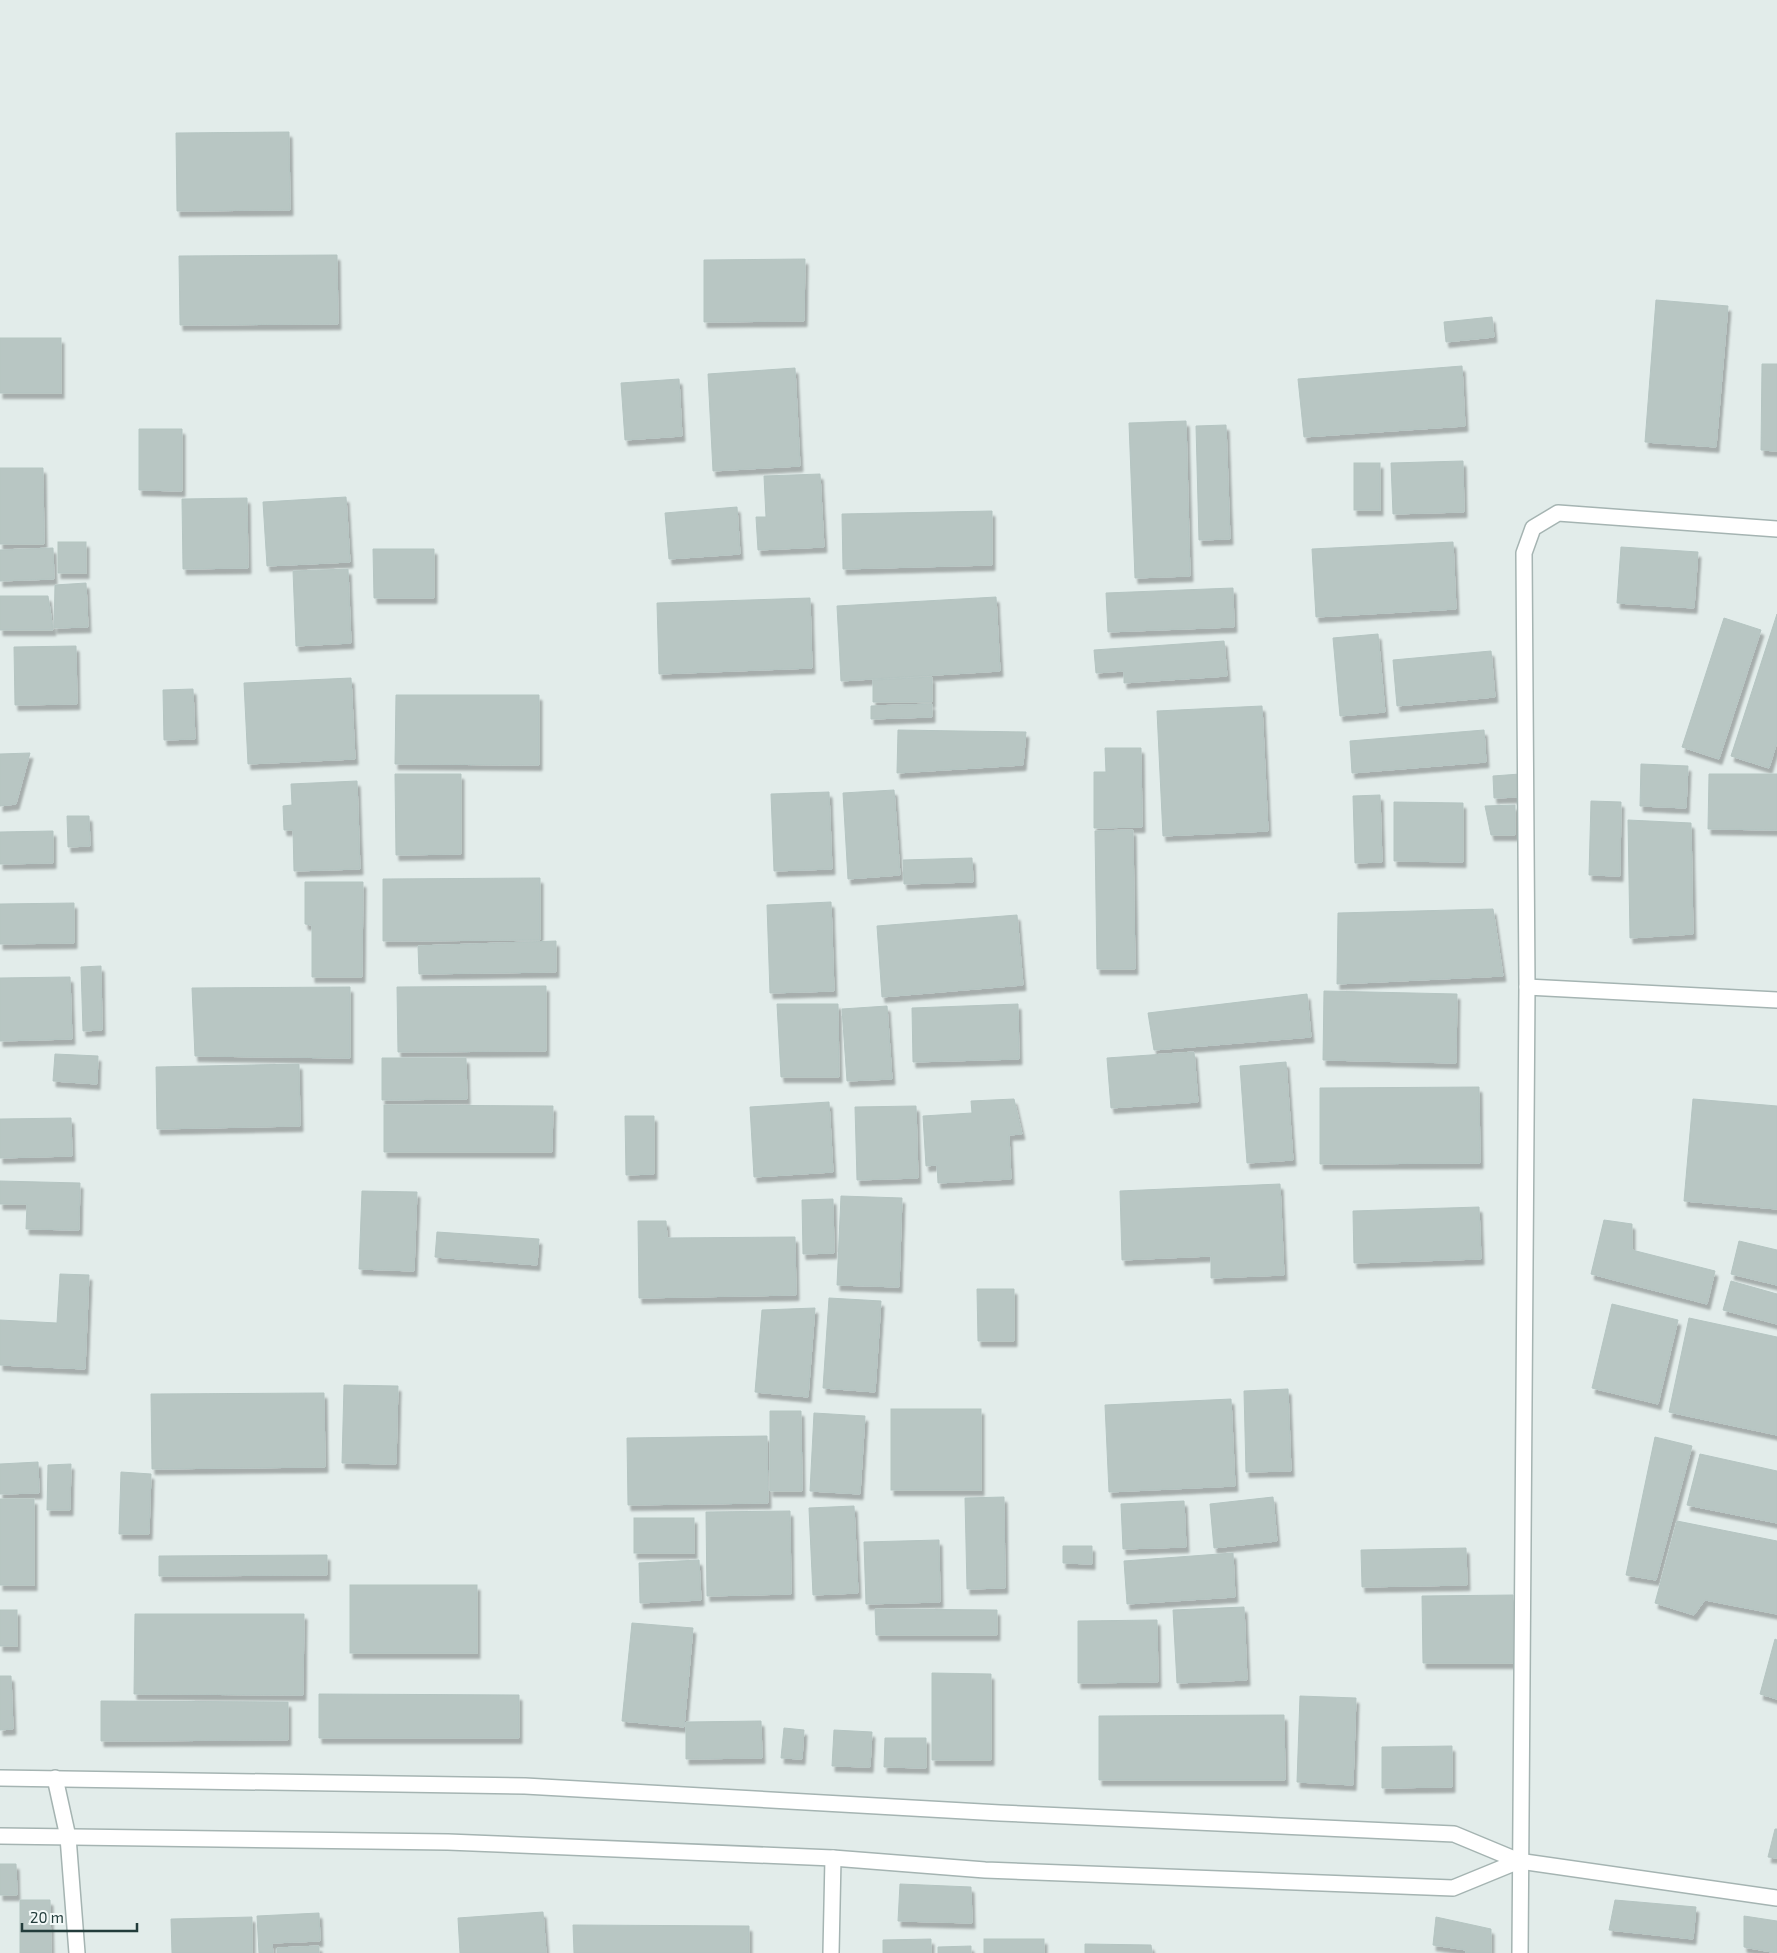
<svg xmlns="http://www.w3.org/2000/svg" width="1777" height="1953" viewBox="0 0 1777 1953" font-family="'Exo 2',sans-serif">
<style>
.building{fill:#b8c6c3;stroke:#b5c5c2;filter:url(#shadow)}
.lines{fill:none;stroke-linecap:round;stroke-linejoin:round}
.street-casing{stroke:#a5b4b2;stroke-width:18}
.street{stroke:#fff;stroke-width:15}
</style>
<defs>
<filter id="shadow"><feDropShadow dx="3" dy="5.5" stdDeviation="1" flood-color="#0004"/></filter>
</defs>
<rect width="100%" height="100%" fill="#e2ecea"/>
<g class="building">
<path d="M 289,132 L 290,210 L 177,211 L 176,133 Z"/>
<path d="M 337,255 L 338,324 L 180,325 L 179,256 Z"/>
<path d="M 805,259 L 804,321 L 704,322 L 704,260 Z"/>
<path d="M 1656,300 L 1728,306 L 1716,447 L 1645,442 Z"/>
<path d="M 1492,317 L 1494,337 L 1446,342 L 1444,322 Z"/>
<rect x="0" y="338" width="61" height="55"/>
<path d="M 1762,364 L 1777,364 L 1777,451 L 1761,450 Z"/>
<path d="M 1462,366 L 1465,426 L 1304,437 L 1298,379 Z"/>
<path d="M 795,368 L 800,466 L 713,471 L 708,374 Z"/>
<path d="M 679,379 L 682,436 L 625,440 L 621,383 Z"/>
<path d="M 1186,421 L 1190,576 L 1135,578 L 1129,423 Z"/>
<path d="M 1226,425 L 1230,539 L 1199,540 L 1196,426 Z"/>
<path d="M 139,429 L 182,429 L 182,491 L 139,490 Z"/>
<path d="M 1463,461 L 1464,512 L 1393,514 L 1391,463 Z"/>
<rect x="1354" y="463" width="26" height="47"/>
<path d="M 0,468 L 43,468 L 44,544 L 0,544 Z"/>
<path d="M 820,474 L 824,547 L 758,550 L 756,517 L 766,517 L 764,476 Z"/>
<path d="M 346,497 L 350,562 L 267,566 L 263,502 Z"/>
<path d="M 247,498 L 248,568 L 183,569 L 182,499 Z"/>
<path d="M 737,507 L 740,554 L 669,559 L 665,513 Z"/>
<path d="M 992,511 L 992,565 L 843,569 L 842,514 Z"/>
<rect x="58" y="542" width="28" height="31"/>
<path d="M 1453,542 L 1456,609 L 1316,617 L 1312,549 Z"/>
<path d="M 1621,547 L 1698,552 L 1694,608 L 1617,603 Z"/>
<path d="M 53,548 L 54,579 L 0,581 L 0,550 Z"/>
<path d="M 373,549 L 434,549 L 434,598 L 374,598 Z"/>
<path d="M 348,569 L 351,643 L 296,646 L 293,571 Z"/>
<path d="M 86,583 L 88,627 L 54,628 L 55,585 Z"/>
<path d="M 1233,588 L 1234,627 L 1108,632 L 1106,593 Z"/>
<path d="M 0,596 L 48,596 L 53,630 L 0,630 Z"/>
<path d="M 996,597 L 1000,671 L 841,681 L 837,606 Z"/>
<path d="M 810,598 L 812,668 L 659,674 L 657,603 Z"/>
<path d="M 1777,614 L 1777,742 L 1769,768 L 1731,756 Z"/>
<path d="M 1724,618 L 1761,630 L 1719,759 L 1682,747 Z"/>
<path d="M 1378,634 L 1385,712 L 1340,716 L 1333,638 Z"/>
<path d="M 1224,641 L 1227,676 L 1124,683 L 1124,671 L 1096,673 L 1094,650 Z"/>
<path d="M 76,646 L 77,704 L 15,705 L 14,647 Z"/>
<path d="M 1491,651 L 1495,697 L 1397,706 L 1393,660 Z"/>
<path d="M 932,677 L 932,702 L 873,702 L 873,680 Z"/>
<path d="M 351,678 L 355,759 L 248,764 L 244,683 Z"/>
<path d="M 193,689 L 195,739 L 164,740 L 163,690 Z"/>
<path d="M 396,695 L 539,695 L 539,765 L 395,764 Z"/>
<path d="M 932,704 L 932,717 L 871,719 L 871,706 Z"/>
<path d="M 1262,706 L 1268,831 L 1163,836 L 1157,711 Z"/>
<path d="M 898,730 L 1026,732 L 1023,765 L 897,773 Z"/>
<path d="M 1484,730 L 1486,762 L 1352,773 L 1350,741 Z"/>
<path d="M 1105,748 L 1141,748 L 1142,827 L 1094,828 L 1094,772 L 1106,772 Z"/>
<path d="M 30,753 L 16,804 L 0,806 L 0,754 Z"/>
<path d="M 1641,764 L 1688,766 L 1686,808 L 1640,806 Z"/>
<path d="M 395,774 L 461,774 L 461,854 L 396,855 Z"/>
<path d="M 1520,774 L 1521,797 L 1494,798 L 1493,776 Z"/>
<path d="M 1709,774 L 1777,774 L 1777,830 L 1708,829 Z"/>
<path d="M 357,781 L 360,869 L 294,871 L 293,830 L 284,830 L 283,806 L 292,805 L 291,784 Z"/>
<path d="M 894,790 L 900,875 L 848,879 L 843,793 Z"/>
<path d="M 829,792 L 832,869 L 774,871 L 771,794 Z"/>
<path d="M 1380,795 L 1382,862 L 1355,863 L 1353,796 Z"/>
<path d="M 1591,801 L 1621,802 L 1620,876 L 1589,875 Z"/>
<path d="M 1394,802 L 1463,803 L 1463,862 L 1394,861 Z"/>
<path d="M 1515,805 L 1515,835 L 1491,835 L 1485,806 Z"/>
<path d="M 67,816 L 89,816 L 90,846 L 68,847 Z"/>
<path d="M 1628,820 L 1691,823 L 1693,934 L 1630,938 Z"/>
<path d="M 1133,830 L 1135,969 L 1097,969 L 1095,831 Z"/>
<path d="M 53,831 L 53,863 L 0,864 L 0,832 Z"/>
<path d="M 972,858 L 973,882 L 904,884 L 903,860 Z"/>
<path d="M 540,878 L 540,940 L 383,941 L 383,879 Z"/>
<path d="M 305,882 L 363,882 L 362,977 L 312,977 L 312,925 L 305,924 Z"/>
<path d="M 831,902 L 834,991 L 770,993 L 767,905 Z"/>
<path d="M 74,903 L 74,943 L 0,944 L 0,904 Z"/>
<path d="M 1493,909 L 1503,976 L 1337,984 L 1338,913 Z"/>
<path d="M 1017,915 L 1023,985 L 882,997 L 877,926 Z"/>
<path d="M 556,941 L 556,972 L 419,974 L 418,946 Z"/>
<path d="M 101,966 L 102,1030 L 83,1031 L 81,967 Z"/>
<path d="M 70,977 L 72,1039 L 0,1041 L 0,978 Z"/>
<path d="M 546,986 L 546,1051 L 398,1052 L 397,987 Z"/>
<path d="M 350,987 L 350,1058 L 195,1056 L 192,988 Z"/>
<path d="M 1324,991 L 1457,994 L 1456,1063 L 1323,1060 Z"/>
<path d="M 1307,994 L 1311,1037 L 1154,1050 L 1148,1013 Z"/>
<path d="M 777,1004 L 838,1004 L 839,1077 L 781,1077 Z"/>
<path d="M 1018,1004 L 1019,1059 L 913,1062 L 912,1008 Z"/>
<path d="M 887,1006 L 892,1079 L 847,1081 L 842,1009 Z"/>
<path d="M 1194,1052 L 1198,1102 L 1111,1108 L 1107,1058 Z"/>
<path d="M 55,1054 L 98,1056 L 97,1084 L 53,1081 Z"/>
<path d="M 382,1058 L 466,1058 L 467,1099 L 382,1100 Z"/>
<path d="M 1286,1062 L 1293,1160 L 1247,1163 L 1240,1066 Z"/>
<path d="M 299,1064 L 300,1126 L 157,1129 L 156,1067 Z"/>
<path d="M 1479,1087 L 1480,1163 L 1320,1164 L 1320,1088 Z"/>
<path d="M 1014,1099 L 1022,1134 L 1009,1135 L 1011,1179 L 938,1183 L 937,1165 L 926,1166 L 923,1116 L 972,1113 L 971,1101 Z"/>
<path d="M 1693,1099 L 1777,1106 L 1777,1209 L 1684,1201 Z"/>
<path d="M 829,1102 L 833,1172 L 754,1177 L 750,1107 Z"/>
<path d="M 384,1105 L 553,1106 L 552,1152 L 384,1152 Z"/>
<path d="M 916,1106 L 918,1178 L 857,1180 L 855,1107 Z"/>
<path d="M 625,1116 L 654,1116 L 654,1174 L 626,1175 Z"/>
<path d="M 71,1118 L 72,1156 L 0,1158 L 0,1119 Z"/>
<path d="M 0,1181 L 80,1183 L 79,1230 L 26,1229 L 27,1204 L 0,1204 Z"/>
<path d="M 1280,1184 L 1284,1275 L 1211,1278 L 1211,1256 L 1122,1260 L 1120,1191 Z"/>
<path d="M 362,1191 L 417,1192 L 414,1271 L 359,1269 Z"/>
<path d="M 841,1196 L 902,1198 L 899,1287 L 837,1285 Z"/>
<path d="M 833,1199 L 834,1253 L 803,1254 L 802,1200 Z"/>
<path d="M 1479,1207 L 1481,1259 L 1354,1263 L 1353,1211 Z"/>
<path d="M 1604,1220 L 1632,1224 L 1632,1250 L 1715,1271 L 1707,1304 L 1591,1274 Z"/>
<path d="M 638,1221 L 666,1221 L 667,1238 L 795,1237 L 796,1295 L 639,1298 Z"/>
<path d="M 437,1232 L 539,1239 L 537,1265 L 435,1257 Z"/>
<path d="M 1739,1241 L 1777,1250 L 1777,1285 L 1731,1274 Z"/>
<path d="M 60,1274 L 89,1275 L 85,1369 L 0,1365 L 0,1320 L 57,1323 Z"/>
<path d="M 1731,1281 L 1777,1294 L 1777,1324 L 1723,1310 Z"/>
<path d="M 977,1289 L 1014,1289 L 1014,1341 L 978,1341 Z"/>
<path d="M 829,1298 L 881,1301 L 875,1392 L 823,1388 Z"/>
<path d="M 1612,1304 L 1678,1320 L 1658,1404 L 1592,1388 Z"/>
<path d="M 815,1308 L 808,1397 L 755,1392 L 762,1310 Z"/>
<path d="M 1689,1318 L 1777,1337 L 1777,1435 L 1669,1412 Z"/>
<path d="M 344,1385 L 398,1386 L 396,1464 L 342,1463 Z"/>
<path d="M 1288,1389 L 1291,1471 L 1246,1472 L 1244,1391 Z"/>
<path d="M 324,1393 L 325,1467 L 152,1469 L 151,1394 Z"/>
<path d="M 1231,1399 L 1235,1486 L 1109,1492 L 1105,1405 Z"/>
<rect x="891" y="1409" width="90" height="81"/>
<path d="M 770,1411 L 801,1411 L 802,1491 L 770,1491 Z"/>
<path d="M 814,1413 L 865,1416 L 860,1494 L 810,1491 Z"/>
<path d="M 767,1436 L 768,1503 L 628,1505 L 627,1438 Z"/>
<path d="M 1655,1437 L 1692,1446 L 1656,1580 L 1626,1575 Z"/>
<path d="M 1700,1454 L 1777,1471 L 1777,1523 L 1687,1505 Z"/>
<path d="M 38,1462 L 39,1493 L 0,1494 L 0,1464 Z"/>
<path d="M 71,1464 L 70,1510 L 47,1510 L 48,1465 Z"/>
<path d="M 121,1472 L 151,1474 L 149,1534 L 119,1534 Z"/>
<path d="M 1004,1497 L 1005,1588 L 967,1589 L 965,1498 Z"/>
<path d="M 1273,1497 L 1277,1541 L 1214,1548 L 1210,1504 Z"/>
<rect x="0" y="1499" width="34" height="86"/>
<path d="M 1184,1501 L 1186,1547 L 1123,1549 L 1121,1504 Z"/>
<path d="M 854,1506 L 858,1593 L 813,1595 L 809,1508 Z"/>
<path d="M 790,1511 L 791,1594 L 707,1596 L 706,1512 Z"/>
<rect x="634" y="1518" width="60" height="35"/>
<path d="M 1677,1521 L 1777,1541 L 1777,1614 L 1705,1600 L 1694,1615 L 1655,1603 Z"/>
<path d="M 939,1540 L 940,1602 L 866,1604 L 864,1542 Z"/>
<path d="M 1063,1546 L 1092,1546 L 1092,1564 L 1063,1563 Z"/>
<path d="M 1466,1548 L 1467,1585 L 1362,1587 L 1361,1550 Z"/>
<path d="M 1233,1553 L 1235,1597 L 1127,1604 L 1124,1561 Z"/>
<path d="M 327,1555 L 327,1575 L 159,1576 L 159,1556 Z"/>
<path d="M 699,1560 L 701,1600 L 640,1603 L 639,1563 Z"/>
<rect x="350" y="1585" width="127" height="68"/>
<path d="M 1513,1595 L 1513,1663 L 1423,1663 L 1422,1596 Z"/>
<path d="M 1244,1607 L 1247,1680 L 1177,1683 L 1173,1610 Z"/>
<path d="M 875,1609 L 997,1610 L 997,1635 L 876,1635 Z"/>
<rect x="0" y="1610" width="17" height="36"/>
<path d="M 135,1614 L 304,1614 L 303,1695 L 134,1694 Z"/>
<path d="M 1157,1620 L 1158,1682 L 1078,1683 L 1078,1621 Z"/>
<path d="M 632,1623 L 693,1628 L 684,1727 L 622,1721 Z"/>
<path d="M 1775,1639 L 1777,1640 L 1777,1699 L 1760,1694 Z"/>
<path d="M 932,1673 L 991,1674 L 991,1760 L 932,1760 Z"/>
<path d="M 0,1676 L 11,1676 L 13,1729 L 0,1730 Z"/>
<path d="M 319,1694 L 519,1695 L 519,1738 L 319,1738 Z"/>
<path d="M 1300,1696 L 1356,1698 L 1353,1785 L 1297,1782 Z"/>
<path d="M 101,1701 L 288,1702 L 288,1740 L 101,1741 Z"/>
<path d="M 1284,1715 L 1285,1780 L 1099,1780 L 1099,1716 Z"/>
<path d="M 761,1721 L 762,1758 L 686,1759 L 686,1722 Z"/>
<path d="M 784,1728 L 804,1730 L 802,1759 L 781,1758 Z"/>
<path d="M 834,1730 L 872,1732 L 870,1767 L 832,1766 Z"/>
<path d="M 885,1738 L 926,1738 L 926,1768 L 884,1767 Z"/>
<path d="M 1452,1746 L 1452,1787 L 1382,1788 L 1382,1747 Z"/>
<path d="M 1775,1829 L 1777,1829 L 1777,1858 L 1768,1857 Z"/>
<path d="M 0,1864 L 16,1864 L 17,1895 L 0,1895 Z"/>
<path d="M 900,1884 L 971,1887 L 972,1923 L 898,1921 Z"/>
<path d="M 20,1900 L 50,1900 L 51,1953 L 20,1953 Z"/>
<path d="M 1615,1900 L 1696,1907 L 1693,1939 L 1609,1930 Z"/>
<path d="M 543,1912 L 546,1953 L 460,1953 L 458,1918 Z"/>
<path d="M 319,1913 L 320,1941 L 272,1943 L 273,1953 L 259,1953 L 257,1916 Z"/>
<path d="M 1744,1916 L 1777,1921 L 1777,1953 L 1744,1947 Z"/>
<path d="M 252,1917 L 252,1953 L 172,1953 L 171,1919 Z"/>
<path d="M 1436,1917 L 1491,1929 L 1491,1953 L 1466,1953 L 1466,1950 L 1433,1945 Z"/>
<path d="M 573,1925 L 749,1926 L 749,1953 L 574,1953 Z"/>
<path d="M 931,1939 L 931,1953 L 883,1953 L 883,1940 Z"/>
<rect x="984" y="1939" width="60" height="14"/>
<path d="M 1085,1944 L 1151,1945 L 1152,1953 L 1085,1953 Z"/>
<path d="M 319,1946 L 319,1953 L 277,1953 L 277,1948 Z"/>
<path d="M 971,1946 L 971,1953 L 938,1953 L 938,1947 Z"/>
</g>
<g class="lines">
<defs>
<g id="street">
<path d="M 1527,987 L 1777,1000"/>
<path d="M 0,1778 L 525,1786 L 1000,1813 L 1454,1834 L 1519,1861 L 1777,1898"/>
<path d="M 55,1778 L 68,1837 L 77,1953"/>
<path d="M 0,1836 L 448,1842 L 833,1858 L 985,1870 L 1453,1888 L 1519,1861"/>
<path d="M 831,1953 L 833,1858"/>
<path d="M 1520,1953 L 1527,987 L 1524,553 L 1533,528 L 1558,513 L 1777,529"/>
</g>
</defs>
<use href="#street" class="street-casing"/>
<use href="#street" class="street"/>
</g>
<path d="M22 1923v8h115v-8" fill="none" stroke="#233c3b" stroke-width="2.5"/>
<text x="30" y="1923" font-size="15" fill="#233c3b" stroke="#f2f8f7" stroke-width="4" paint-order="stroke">20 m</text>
</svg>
